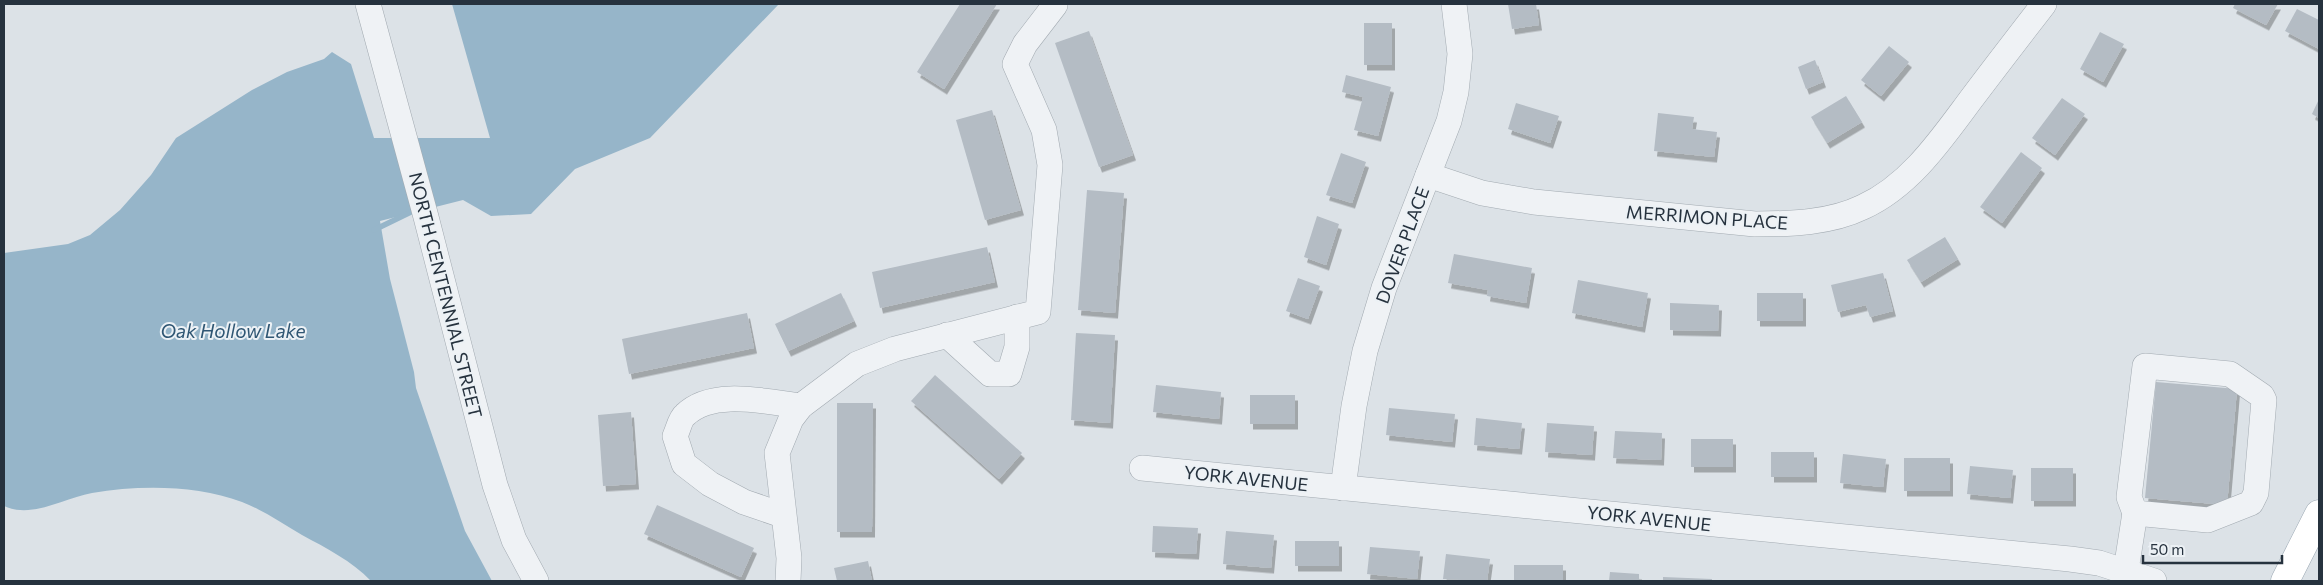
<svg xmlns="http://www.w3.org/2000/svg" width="2323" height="585" viewBox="0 0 2323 585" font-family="Commissioner,sans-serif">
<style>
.water{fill:#96b5c9}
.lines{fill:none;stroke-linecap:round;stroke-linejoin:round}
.stream{stroke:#96b5c9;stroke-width:5.5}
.building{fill:#b4bcc4;filter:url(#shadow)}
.minor-casing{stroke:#a2aab1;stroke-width:26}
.major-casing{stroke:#9ba8b3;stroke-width:29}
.minor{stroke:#eff2f5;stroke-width:25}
.major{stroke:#fff;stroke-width:28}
.labels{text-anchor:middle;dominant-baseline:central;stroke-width:4;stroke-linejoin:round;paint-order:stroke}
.street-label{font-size:18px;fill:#26323e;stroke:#ecf1f5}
.water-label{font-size:19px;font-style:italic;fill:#2f5673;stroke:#ecf1f5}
</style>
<defs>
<filter id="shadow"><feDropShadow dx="3" dy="5.5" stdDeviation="0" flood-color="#0004"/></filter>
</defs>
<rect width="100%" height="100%" fill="#dce2e7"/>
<path class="water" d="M 452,4 L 779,4 L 650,138 L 575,169 L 531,214 L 491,216 L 463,200 L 380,221 L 390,279 L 414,372 L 416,388 L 465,531 L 492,581 L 371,581 C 352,561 326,548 302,535 C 283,524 263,510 242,502 C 196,485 140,485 92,493 C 64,498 32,519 4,506 L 4,253 L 68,244 L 90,235 L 120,210 L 151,175 L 176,138 L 252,90 L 287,72 L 324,59 L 332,52 L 351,64 L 374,138 L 490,138 Z"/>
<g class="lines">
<path class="stream" d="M 374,230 L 413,211"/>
</g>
<g class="building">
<path d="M 960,4 L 997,4 L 944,89 L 917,72 Z"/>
<path d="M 1508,4 L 1536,4 L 1539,25 L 1512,29 Z"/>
<path d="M 2235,4 L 2278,4 L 2266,25 L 2233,8 Z"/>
<path d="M 2297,9 L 2319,20 L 2319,49 L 2285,31 Z"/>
<rect x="1364" y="23" width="28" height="42"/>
<path d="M 1089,31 L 1133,155 L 1099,167 L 1055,43 Z"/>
<path d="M 2100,32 L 2124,44 L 2103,82 L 2080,69 Z"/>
<path d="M 1889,46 L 1909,62 L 1881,96 L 1861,80 Z"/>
<path d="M 1815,60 L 1823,82 L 1806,89 L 1798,67 Z"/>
<path d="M 1346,75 L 1391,87 L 1378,136 L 1354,130 L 1363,97 L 1342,92 Z"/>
<path d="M 1846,96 L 1862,122 L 1827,143 L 1811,117 Z"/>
<path d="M 2062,98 L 2085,114 L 2055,155 L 2032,138 Z"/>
<path d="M 2319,99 L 2319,118 L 2312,114 Z"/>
<path d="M 1516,103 L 1559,116 L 1550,143 L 1508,129 Z"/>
<path d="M 992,110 L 1021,210 L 985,220 L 956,120 Z"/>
<path d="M 1658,113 L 1694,117 L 1692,129 L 1717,132 L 1714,157 L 1654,151 Z"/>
<path d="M 2021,152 L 2042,168 L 2002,223 L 1980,207 Z"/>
<path d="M 1341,153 L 1366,162 L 1352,203 L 1326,195 Z"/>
<path d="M 1087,190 L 1124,193 L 1115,313 L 1078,310 Z"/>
<path d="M 1317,216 L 1339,224 L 1326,265 L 1304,257 Z"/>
<path d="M 1945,237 L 1958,259 L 1921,282 L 1907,260 Z"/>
<path d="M 987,247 L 995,282 L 880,308 L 872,272 Z"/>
<path d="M 1454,254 L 1532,268 L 1526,303 L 1487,296 L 1488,290 L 1448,283 Z"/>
<path d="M 1883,273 L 1893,311 L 1870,317 L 1866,305 L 1838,312 L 1831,285 Z"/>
<path d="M 1298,278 L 1320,286 L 1308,319 L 1286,311 Z"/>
<path d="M 1578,280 L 1648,293 L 1642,327 L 1572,313 Z"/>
<path d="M 841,293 L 854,321 L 788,351 L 775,324 Z"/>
<rect x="1757" y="293" width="46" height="28"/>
<path d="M 1670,303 L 1719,305 L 1718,331 L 1670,330 Z"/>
<path d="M 747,313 L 754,348 L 629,374 L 622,339 Z"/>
<path d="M 1076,333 L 1115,335 L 1110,423 L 1071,420 Z"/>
<path d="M 935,375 L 1022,453 L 999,479 L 911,401 Z"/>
<path d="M 2156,382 L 2237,389 L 2227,505 L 2145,498 Z"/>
<path d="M 1156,385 L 1221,392 L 1219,419 L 1153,412 Z"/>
<rect x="1250" y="395" width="45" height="29"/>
<path d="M 837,403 L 873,403 L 872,532 L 837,532 Z"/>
<path d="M 1389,408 L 1455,414 L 1452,442 L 1386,435 Z"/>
<path d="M 631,412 L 636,484 L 603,486 L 598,415 Z"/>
<path d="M 1476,418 L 1522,423 L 1519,449 L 1474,445 Z"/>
<path d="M 1547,423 L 1594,426 L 1592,455 L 1545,452 Z"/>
<path d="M 1615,431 L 1662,433 L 1661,460 L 1613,458 Z"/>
<rect x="1691" y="439" width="42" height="28"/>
<rect x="1771" y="452" width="43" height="25"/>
<path d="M 1843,454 L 1886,459 L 1883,487 L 1840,483 Z"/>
<rect x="1904" y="458" width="46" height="33"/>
<path d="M 1970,466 L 2013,470 L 2010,498 L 1967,494 Z"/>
<rect x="2031" y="468" width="42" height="33"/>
<path d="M 657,505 L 754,548 L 741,577 L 644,534 Z"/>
<path d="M 1153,526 L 1198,528 L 1196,554 L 1152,552 Z"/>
<path d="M 1226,531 L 1274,535 L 1271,568 L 1223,564 Z"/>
<rect x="1295" y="541" width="44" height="25"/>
<path d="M 1370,547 L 1420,551 L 1417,579 L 1367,574 Z"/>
<path d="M 1446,554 L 1490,559 L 1487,581 L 1443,579 Z"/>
<path d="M 868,561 L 872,581 L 837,581 L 834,568 Z"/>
<rect x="1514" y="565" width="49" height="16"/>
<path d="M 1610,572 L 1639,574 L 1639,581 L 1609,581 Z"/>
<path d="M 1663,577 L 1712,579 L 1712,581 L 1663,581 Z"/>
</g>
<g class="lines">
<defs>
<g id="minor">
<path d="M 368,4 L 426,217 L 495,485 L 514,540 L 536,581"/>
<path d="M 1428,175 L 1482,193 L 1534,202 L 1755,224 C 1791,224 1830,223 1863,207 C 1911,185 1942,138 1972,98 C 1996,66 2020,35 2044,4"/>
<path d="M 947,335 L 990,374 L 1009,374 L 1017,347 L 1017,317"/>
<path d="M 2145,366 L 2230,374 L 2262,396 L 2264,400 L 2256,493 L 2251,503 L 2208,520 L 2135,513 L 2129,497 Z"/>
<path d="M 1142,468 L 2070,559 L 2099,563 L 2154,581"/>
<path d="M 1343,488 L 1354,406 L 1365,351 L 1384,288 L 1449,121 L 1456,92 L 1460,54 L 1454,4"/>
<path d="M 782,515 L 744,502 L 710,484 L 684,464 L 675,436 C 678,430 680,419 685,415 C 712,388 767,402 801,406"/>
<path d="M 2126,570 L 2135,513"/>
<path d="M 788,581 L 789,558 L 777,453 L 791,419 L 801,406 L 857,364 L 895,349 L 1038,312 L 1050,165 L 1044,130 L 1015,64 L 1025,44 L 1055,5"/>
</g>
<path id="major" d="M 2285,581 L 2319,514"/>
</defs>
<use href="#minor" class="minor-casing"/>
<use href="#major" class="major-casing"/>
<use href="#minor" class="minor"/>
<use href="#major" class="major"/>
</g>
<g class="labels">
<g class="street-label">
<text transform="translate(1707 217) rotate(4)">MERRIMON PLACE</text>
<text transform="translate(1402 245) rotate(-70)">DOVER PLACE</text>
<text transform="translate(446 295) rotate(76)">NORTH CENTENNIAL STREET</text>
<text transform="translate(1246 478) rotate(6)">YORK AVENUE</text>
<text transform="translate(1649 518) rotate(6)">YORK AVENUE</text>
</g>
<g class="water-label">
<text x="233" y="330">Oak Hollow Lake</text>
</g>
</g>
<rect width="2323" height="585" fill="none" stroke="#26323e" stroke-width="10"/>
<path d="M2143 555v8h139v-8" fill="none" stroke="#26323e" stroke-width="2.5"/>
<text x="2150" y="555" font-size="15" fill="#26323e" stroke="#ecf1f5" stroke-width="4" paint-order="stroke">50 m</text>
</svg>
